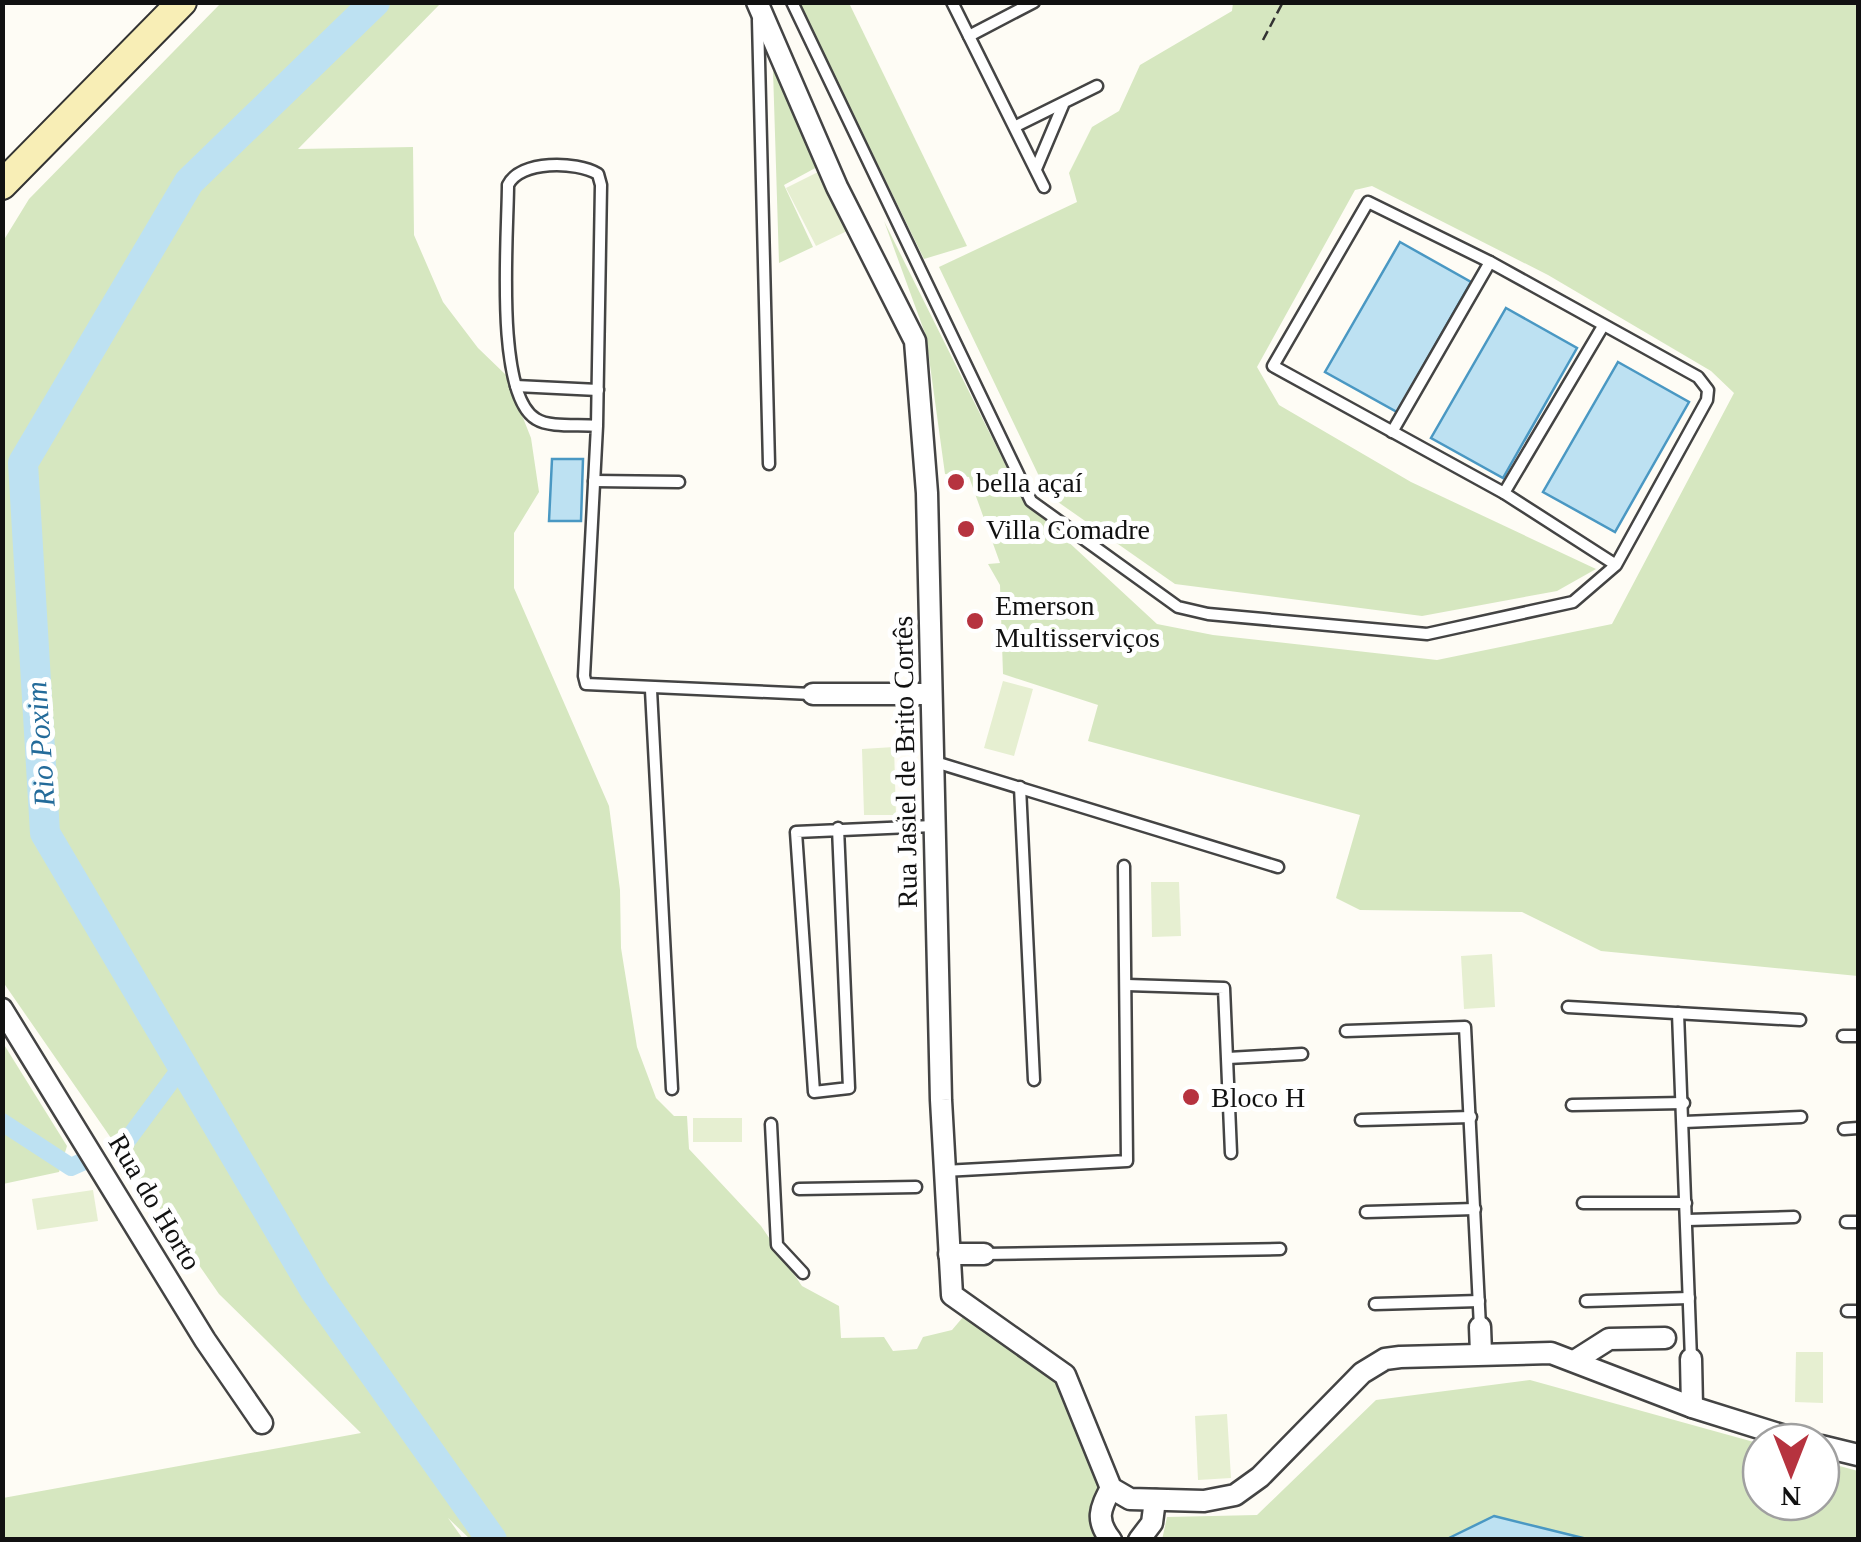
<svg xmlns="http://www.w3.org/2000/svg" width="1861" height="1542" viewBox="0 0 1861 1542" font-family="'Times New Roman',serif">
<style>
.green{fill:#d6e7c0}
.pitch{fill:#e6efd1}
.water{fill:#bde1f2;stroke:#4a98c3;stroke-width:2.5}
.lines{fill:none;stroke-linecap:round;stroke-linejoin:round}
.canal{stroke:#bde1f2;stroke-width:18}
.river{stroke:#bde1f2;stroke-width:30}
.lane-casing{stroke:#444;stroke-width:15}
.street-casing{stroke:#444;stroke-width:25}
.secondary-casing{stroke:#333;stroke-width:32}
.path{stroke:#333;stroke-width:2.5;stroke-dasharray:10 5;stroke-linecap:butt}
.lane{stroke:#fff;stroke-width:10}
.street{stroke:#fff;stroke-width:20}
.secondary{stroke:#f8eeb6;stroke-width:28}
.poi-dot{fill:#b6333f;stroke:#fff;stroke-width:4}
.labels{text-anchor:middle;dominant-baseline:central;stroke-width:10;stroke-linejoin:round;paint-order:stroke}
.poi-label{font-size:28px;fill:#111;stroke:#fff;text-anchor:start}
.street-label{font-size:28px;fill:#111;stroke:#fff}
.water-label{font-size:30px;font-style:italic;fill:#236b9a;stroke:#fff}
</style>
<rect width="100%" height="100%" fill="#fefcf5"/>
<g class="green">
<path d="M 221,3 L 441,3 L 298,149 L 413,147 L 414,235 L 443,302 L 478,348 L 506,375 L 531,438 L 539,492 L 514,533 L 514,588 L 609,806 L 620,890 L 621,948 L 637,1047 L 656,1098 L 674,1116 L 687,1116 L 689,1149 L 761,1226 L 802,1286 L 839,1306 L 841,1338 L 884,1337 L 893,1351 L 917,1349 L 923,1337 L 952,1330 L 969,1310 L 1054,1365 L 1104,1491 L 1092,1516 L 1097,1539 L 471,1540 L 448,1518 L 463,1539 L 3,1539 L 3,1498 L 361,1433 L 219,1294 L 3,982 L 2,243 L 29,199 Z"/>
<path d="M 799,3 L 849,3 L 967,246 L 924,259 Z"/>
<path d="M 1233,3 L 1858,3 L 1858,976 L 1601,951 L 1522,912 L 1360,910 L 1336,898 L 1360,815 L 1088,741 L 1098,705 L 1003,674 L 1000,585 L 988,564 L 1000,563 L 969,477 L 945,474 L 926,336 L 884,221 L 1023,500 L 1157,624 L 1213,635 L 1437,660 L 1612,624 L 1734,393 L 1711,371 L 1548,275 L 1372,186 L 1355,190 L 1257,367 L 1279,405 L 1411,482 L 1596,569 L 1557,591 L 1422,616 L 1175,584 L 1048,495 L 939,267 L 1077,202 L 1069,173 L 1092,127 L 1119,111 L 1140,65 L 1232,11 Z"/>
<path d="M 773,70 L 819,166 L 784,185 L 813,247 L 779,263 Z"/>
<path d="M 3,1043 L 67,1146 L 59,1172 L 3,1184 Z"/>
<path d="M 1530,1380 L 1761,1444 L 1761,1502 L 1821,1502 L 1821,1461 L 1858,1471 L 1858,1539 L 1162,1540 L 1167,1517 L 1257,1515 L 1376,1400 Z"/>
</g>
<g class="pitch">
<path d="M 818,172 L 847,231 L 816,246 L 786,188 Z"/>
<path d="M 1003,681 L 1033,689 L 1014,756 L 984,748 Z"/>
<path d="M 894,747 L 896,815 L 864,815 L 862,749 Z"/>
<path d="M 1151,882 L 1179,882 L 1181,936 L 1152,937 Z"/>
<path d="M 1492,954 L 1495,1007 L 1464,1009 L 1461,956 Z"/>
<rect x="693" y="1118" width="49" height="24"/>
<path d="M 93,1190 L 98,1221 L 37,1230 L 32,1199 Z"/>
<path d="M 1796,1352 L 1823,1352 L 1823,1403 L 1795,1402 Z"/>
<path d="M 1227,1414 L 1231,1478 L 1198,1480 L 1195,1416 Z"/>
</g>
<g class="water">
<path d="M 1400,242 L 1471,282 L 1397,412 L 1325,372 Z"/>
<path d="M 1506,308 L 1577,348 L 1503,478 L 1431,438 Z"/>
<path d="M 1618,362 L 1689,402 L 1615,532 L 1543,492 Z"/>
<path d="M 552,459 L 583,459 L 581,521 L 549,521 Z"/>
<path d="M 1494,1516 L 1587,1539 L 1447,1539 Z"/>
</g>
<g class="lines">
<g class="canal">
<path d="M 2,1122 L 71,1167 L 82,1162"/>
<path d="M 126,1142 L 183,1065"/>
</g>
<path class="river" d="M 375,2 L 189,182 L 23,463 L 45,833 L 314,1289 L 492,1540"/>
<defs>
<g id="lane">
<path d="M 792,2 L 1031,501 L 1178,607 L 1208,614 L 1427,634 L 1573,602 L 1616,565 L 1707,400 L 1708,390 L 1698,377 L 1490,262 L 1368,202 L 1273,366 L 1504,493 L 1616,565"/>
<path d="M 952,2 L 1044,187"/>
<path d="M 758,20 L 769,464"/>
<path d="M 969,36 L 1034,2"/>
<path d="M 1016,126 L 1097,86"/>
<path d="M 1036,169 L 1063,105"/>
<path d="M 516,386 L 598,390"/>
<path d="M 597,426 C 580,424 550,428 536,419 C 494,394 508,232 508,185 C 520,160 576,161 598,174 L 601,185 L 597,426 L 584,676 L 586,684 L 812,694"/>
<path d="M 1392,432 L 1490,262"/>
<path d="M 594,481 L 679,482"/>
<path d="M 1504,493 L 1603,326"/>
<path d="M 651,690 L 672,1089"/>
<path d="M 932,761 L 1278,867"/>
<path d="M 1020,787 L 1034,1080"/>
<path d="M 838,828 L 849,1088 L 814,1092 L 796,832 L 933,826"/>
<path d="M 1127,985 L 1224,988 L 1231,1153"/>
<path d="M 1568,1007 L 1800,1020"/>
<path d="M 1678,1013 L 1691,1359"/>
<path d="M 1346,1031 L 1465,1027 L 1480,1327"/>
<path d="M 1843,1036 L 1858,1036"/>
<path d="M 1228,1058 L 1302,1054"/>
<path d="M 1572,1105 L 1684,1103"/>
<path d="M 1361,1120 L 1471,1117"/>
<path d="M 1684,1122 L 1801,1117"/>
<path d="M 771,1124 L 777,1245 L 803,1273"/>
<path d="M 1844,1129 L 1858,1128"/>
<path d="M 944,1171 L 1127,1161 L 1124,866"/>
<path d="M 799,1189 L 916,1187"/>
<path d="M 1583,1203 L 1686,1203"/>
<path d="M 1366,1212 L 1475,1209"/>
<path d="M 1687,1220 L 1794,1217"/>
<path d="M 1846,1222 L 1858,1222"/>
<path d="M 984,1254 L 1280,1249"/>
<path d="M 1586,1301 L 1689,1298"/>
<path d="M 1375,1304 L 1479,1301"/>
<path d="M 1847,1311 L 1858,1311"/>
</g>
<g id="street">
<path d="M 757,2 L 837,187 L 915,341 L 927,493 L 941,1100 L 952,1295 L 1065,1375 L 1111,1488 L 1130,1499 L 1204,1501 L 1235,1495 L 1260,1477 L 1362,1373 L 1385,1359 L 1400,1357 L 1551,1353 L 1692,1407 L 1804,1442"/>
<path d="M 813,694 L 930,694"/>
<path d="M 2,1009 L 205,1340 L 262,1423"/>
<path d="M 949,1254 L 984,1254"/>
<path d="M 1480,1327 L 1481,1353"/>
<path d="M 1691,1359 L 1692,1407"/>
<path d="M 1576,1360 L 1609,1339 L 1665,1338"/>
<path d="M 1821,1446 L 1858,1455"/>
<path d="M 1111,1488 C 1100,1509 1095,1520 1111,1540"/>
<path d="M 1139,1540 L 1152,1523 L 1155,1500"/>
</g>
<path id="secondary" d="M 2,185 L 182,2"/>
</defs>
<use href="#lane" class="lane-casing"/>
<use href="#street" class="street-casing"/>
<use href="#secondary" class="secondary-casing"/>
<path class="path" d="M 1263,40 L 1283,2"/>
<use href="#lane" class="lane"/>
<use href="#street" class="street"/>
<use href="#secondary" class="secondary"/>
</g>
<g class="poi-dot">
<circle cx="956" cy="482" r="10"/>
<circle cx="966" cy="529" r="10"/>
<circle cx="975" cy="621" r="10"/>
<circle cx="1191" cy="1097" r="10"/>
</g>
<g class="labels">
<g class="poi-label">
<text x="976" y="482">bella açaí</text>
<text x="986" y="529">Villa Comadre</text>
<text x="995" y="605">Emerson<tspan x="995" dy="32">Multisserviços</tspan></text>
<text x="1211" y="1097">Bloco H</text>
</g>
<g class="street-label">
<text transform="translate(905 762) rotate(-91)">Rua Jasiel de Brito Cortês</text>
<text transform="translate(155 1202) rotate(59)">Rua do Horto</text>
</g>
<g class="water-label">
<text transform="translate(40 744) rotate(-94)">Rio Poxim</text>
</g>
</g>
<rect width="1861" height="1542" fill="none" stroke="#111111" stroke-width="10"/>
<g transform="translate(1791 1472) rotate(180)"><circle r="48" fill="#ffffff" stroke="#a0a0a0" stroke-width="2.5"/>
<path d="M0-8L18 38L0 25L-18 38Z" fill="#b6333f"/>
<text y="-15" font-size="28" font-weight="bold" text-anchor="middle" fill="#111111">N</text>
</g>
</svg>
